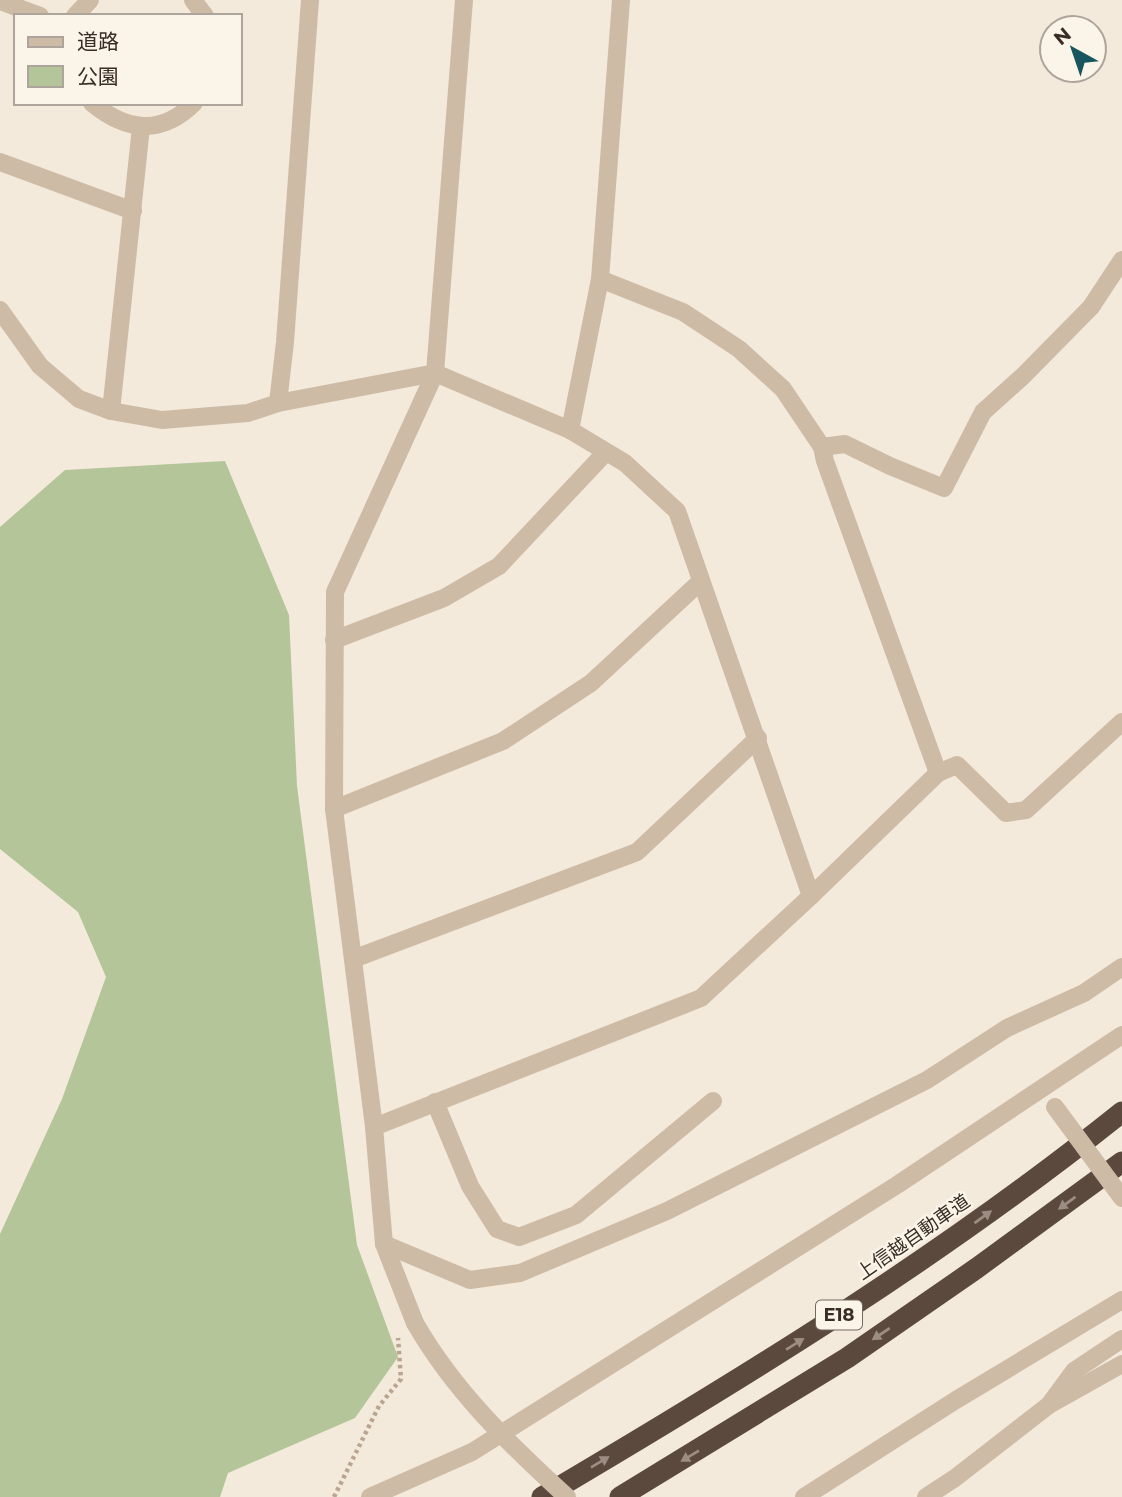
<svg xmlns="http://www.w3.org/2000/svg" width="1122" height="1497" viewBox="0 0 1122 1497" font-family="Montserrat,'Noto Sans JP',sans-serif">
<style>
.green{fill:#b3c599}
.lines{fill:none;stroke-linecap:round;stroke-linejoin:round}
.path{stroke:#baa590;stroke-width:4.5;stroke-dasharray:3.5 3.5;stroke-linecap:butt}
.minor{stroke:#cebba6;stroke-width:18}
.tertiary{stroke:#cebba6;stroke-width:18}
.motorway{stroke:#5b493e;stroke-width:21}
.minor-bridge{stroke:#cebba6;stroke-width:18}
.tertiary-bridge{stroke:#cebba6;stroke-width:18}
.oneway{fill:#9b8d82}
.labels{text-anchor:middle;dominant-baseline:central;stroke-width:5;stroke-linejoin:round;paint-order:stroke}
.shield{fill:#fbf4e8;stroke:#736961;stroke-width:2}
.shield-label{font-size:18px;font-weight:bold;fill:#392e27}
.street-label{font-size:19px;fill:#392e27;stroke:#fbf4e8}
</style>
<rect width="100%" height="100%" fill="#f4eadb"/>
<path class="green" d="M 225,461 L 289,615 L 297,786 L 357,1245 L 398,1357 L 355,1418 L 228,1473 L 220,1497 L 0,1497 L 0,1234 L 62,1099 L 106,977 L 78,912 L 0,849 L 0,527 L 65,470 Z"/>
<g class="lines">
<path class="path" d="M 334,1497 L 379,1406 L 401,1379 L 398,1338"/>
<g class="minor">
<path d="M 193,0 L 205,16"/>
<path d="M 0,1 L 40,16"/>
<path d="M 75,16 L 90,0"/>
<path d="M 92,103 C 126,131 161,136 194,103"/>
<path d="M 0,162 L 133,211"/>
<path d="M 0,310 L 40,366 L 79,399 L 111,411 L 162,420 L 248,413 L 278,403 L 435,373 L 570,430 L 625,463 L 677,511 L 811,896"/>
<path d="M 278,403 L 285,342 L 310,0"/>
<path d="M 111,411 L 141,127"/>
<path d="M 570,430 L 600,279 L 621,0"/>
<path d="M 822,447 L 845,444 L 890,466 L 944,488 L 983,412 L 1023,376 L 1091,307 L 1122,260"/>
<path d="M 334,640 L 444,598 L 499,566 L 606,452"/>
<path d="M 938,773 L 957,765 L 1006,813 L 1026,810 L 1122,722"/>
<path d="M 334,809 L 503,741 L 591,683 L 701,581"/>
<path d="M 353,959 L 637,852 L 758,738"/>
<path d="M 435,1102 L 470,1186 L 497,1229 L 519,1237 L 576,1215 L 713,1101"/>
<path d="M 374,1127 L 701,998 L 811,896 L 938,773 L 825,461 L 822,447 L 783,389 L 739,349 L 683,312 L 600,279"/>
<path d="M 384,1244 L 470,1280 L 520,1273 L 667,1211 L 927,1080 L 1007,1028 L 1084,993 L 1122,967"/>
<path d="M 1049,1405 L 1074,1371 L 1122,1339"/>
<path d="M 370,1497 L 472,1452 L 897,1185 L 1122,1035"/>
</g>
<g class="tertiary">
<path d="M 415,1323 L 384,1244 L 374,1127 L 334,809 L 335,592 L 435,373 L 464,0"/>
<path d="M 804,1497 L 956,1400 L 1122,1300"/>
<path d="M 926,1497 L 955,1478 L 1049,1405 L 1122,1364"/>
</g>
<g class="motorway">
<path d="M 542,1497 C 742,1379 940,1258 1122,1112"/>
<path d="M 620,1497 L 847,1358 L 977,1268 L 1122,1162"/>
</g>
<path class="minor-bridge" d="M 1055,1107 L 1122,1198"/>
<path class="tertiary-bridge" d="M 415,1323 C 454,1391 509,1444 567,1497"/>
</g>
<defs><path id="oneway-solid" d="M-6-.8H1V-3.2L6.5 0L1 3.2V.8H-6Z" transform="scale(1.75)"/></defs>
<g class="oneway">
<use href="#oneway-solid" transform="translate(1067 1203) rotate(144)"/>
<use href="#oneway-solid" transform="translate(983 1217) rotate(-36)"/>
<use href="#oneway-solid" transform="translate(881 1334) rotate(146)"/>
<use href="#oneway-solid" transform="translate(795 1344) rotate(-32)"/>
<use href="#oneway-solid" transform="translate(690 1456) rotate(149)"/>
<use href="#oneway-solid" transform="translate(600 1462) rotate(-31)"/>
</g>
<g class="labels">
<rect class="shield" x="816" y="1300.5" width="46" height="29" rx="5"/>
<g class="shield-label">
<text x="839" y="1315">E18</text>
</g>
<g class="street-label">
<text transform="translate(913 1237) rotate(-35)">上信越自動車道</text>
</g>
</g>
<rect x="14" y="14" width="228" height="91" fill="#fbf4e8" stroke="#ada59b" stroke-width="2"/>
<rect x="28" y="37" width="35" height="10" fill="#cebba6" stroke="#ada59b" stroke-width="2"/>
<text x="77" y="49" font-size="21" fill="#392e27">道路</text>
<rect x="28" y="66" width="35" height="21" fill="#b3c599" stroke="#ada59b" stroke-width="2"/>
<text x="77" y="84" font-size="21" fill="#392e27">公園</text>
<g transform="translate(1073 49) rotate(320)"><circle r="33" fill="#fbf4e8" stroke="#ada59b" stroke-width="2"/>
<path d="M0-5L12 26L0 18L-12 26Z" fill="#18565f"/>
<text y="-10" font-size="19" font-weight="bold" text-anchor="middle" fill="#392e27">N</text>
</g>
</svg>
